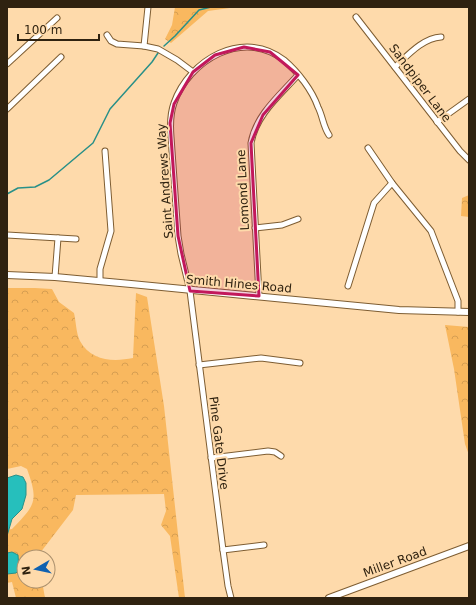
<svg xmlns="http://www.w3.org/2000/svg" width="476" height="605" viewBox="0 0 476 605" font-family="'DejaVu Sans',sans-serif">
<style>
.forest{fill:url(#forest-crowns)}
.water{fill:#26bfbc;stroke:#299088}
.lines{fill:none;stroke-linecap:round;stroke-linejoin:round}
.stream{stroke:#299088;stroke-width:1.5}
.minor-casing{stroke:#7e5d32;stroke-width:7}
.tertiary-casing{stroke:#7e5d32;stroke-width:8}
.minor{stroke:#fff;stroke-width:5}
.tertiary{stroke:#fff;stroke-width:6}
.marked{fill:#c2185b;fill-opacity:0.2;stroke:#c2185b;stroke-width:3;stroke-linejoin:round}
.labels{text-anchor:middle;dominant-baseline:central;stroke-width:4;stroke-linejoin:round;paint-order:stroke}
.street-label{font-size:12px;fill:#2f2210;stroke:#fedaab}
</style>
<defs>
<pattern id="forest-crowns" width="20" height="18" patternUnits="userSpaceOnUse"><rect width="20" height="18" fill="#f9b85f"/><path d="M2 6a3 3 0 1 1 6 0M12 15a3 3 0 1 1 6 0" fill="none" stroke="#d69e52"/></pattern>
</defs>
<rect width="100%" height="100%" fill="#fedaab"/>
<g class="forest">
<path d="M 175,7 L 237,7 L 208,11 L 171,43 L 165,39 L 172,25 Z"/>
<path d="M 469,195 L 469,217 L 461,216 L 462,198 Z"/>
<path d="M 7,288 L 35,288 L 52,289 L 59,302 L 74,313 C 76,321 76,333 80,341 C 91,361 113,362 133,358 L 136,293 L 147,297 L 164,406 L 185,598 L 179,598 L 170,536 L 161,525 L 166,511 L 164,494 L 76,495 L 73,510 L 37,557 L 24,557 L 24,581 L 42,581 L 45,598 L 16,598 L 12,582 L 7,583 L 7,530 L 12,529 C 35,505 39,502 27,469 L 21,466 L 7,469 Z"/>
<path d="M 445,325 L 469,327 L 469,455 L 465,444 L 454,369 Z"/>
</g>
<g class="water">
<path d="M 16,475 L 23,477 L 26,483 L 26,495 L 22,509 L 12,519 L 7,536 L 7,478 Z"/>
<path d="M 12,552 L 18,555 L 19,570 L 16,573 L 7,574 L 7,553 Z"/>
</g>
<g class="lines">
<g class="stream">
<path d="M 164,46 L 175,36 L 199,10 L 211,7"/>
<path d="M 7,194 L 18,188 L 35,187 L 49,180 L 93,143 L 110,109 L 152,62 L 158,53"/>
</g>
<defs>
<g id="minor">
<path d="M 356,17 L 460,151 L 469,160"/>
<path d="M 107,35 L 111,41 L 117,44 L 144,46 L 158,49 L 177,60 L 193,72"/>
<path d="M 144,46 L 148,7"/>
<path d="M 7,64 L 57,18"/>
<path d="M 395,67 C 408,55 423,38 441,37"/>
<path d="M 7,109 L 61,57"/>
<path d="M 437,122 L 469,99"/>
<path d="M 368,148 L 392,183 L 431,231 L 458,301 L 458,312"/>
<path d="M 255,228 L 282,225 L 298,219"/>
<path d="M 7,235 L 76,239"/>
<path d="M 55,277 L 58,238"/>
<path d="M 100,281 L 100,269 L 111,231 L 105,151"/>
<path d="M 348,286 L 374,203 L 392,183"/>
<path d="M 259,296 L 251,143 C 256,115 279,96 298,75"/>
<path d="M 199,365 L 261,358 L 300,363"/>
<path d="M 211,458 L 268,451 L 275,452 L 281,456"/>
<path d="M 223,550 L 264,545"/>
<path d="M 231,598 L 228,586 L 223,550 L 190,291 L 181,254 L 178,236 L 171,137 C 170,125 170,114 174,103 C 189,60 243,28 284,60 C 298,72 312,90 318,107 C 323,117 323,126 329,135"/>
</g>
<g id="tertiary">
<path d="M 7,275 L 55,277 L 131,284 L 399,310 L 469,312"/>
<path d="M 329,598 L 469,546"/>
</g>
</defs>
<use href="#minor" class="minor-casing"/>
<use href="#tertiary" class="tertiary-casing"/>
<use href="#minor" class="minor"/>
<use href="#tertiary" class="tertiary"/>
</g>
<path class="marked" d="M 244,47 L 270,52 L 298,75 L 263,115 L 251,143 L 259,296 L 190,291 L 178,236 L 170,123 L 174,104 L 193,72 L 215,55 Z"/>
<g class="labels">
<g class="street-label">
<text transform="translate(420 83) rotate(53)">Sandpiper Lane</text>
<text transform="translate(165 181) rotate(-94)">Saint Andrews Way</text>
<text transform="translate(243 190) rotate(-93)">Lomond Lane</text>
<text transform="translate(239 284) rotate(5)">Smith Hines Road</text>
<text transform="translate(219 443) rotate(83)">Pine Gate Drive</text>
<text transform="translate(395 562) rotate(-20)">Miller Road</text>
</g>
</g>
<rect width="476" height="605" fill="none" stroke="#2f2210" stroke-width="16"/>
<g transform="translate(36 569) rotate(261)"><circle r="19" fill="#fedaab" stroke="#ab906d"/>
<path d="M0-3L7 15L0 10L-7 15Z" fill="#0f61b0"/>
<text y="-6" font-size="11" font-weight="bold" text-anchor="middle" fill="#2f2210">N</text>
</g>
<path d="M18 34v6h81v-6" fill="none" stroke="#2f2210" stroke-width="2"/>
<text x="24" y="34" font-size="12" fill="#2f2210" stroke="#fedaab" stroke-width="3" paint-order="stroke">100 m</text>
</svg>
